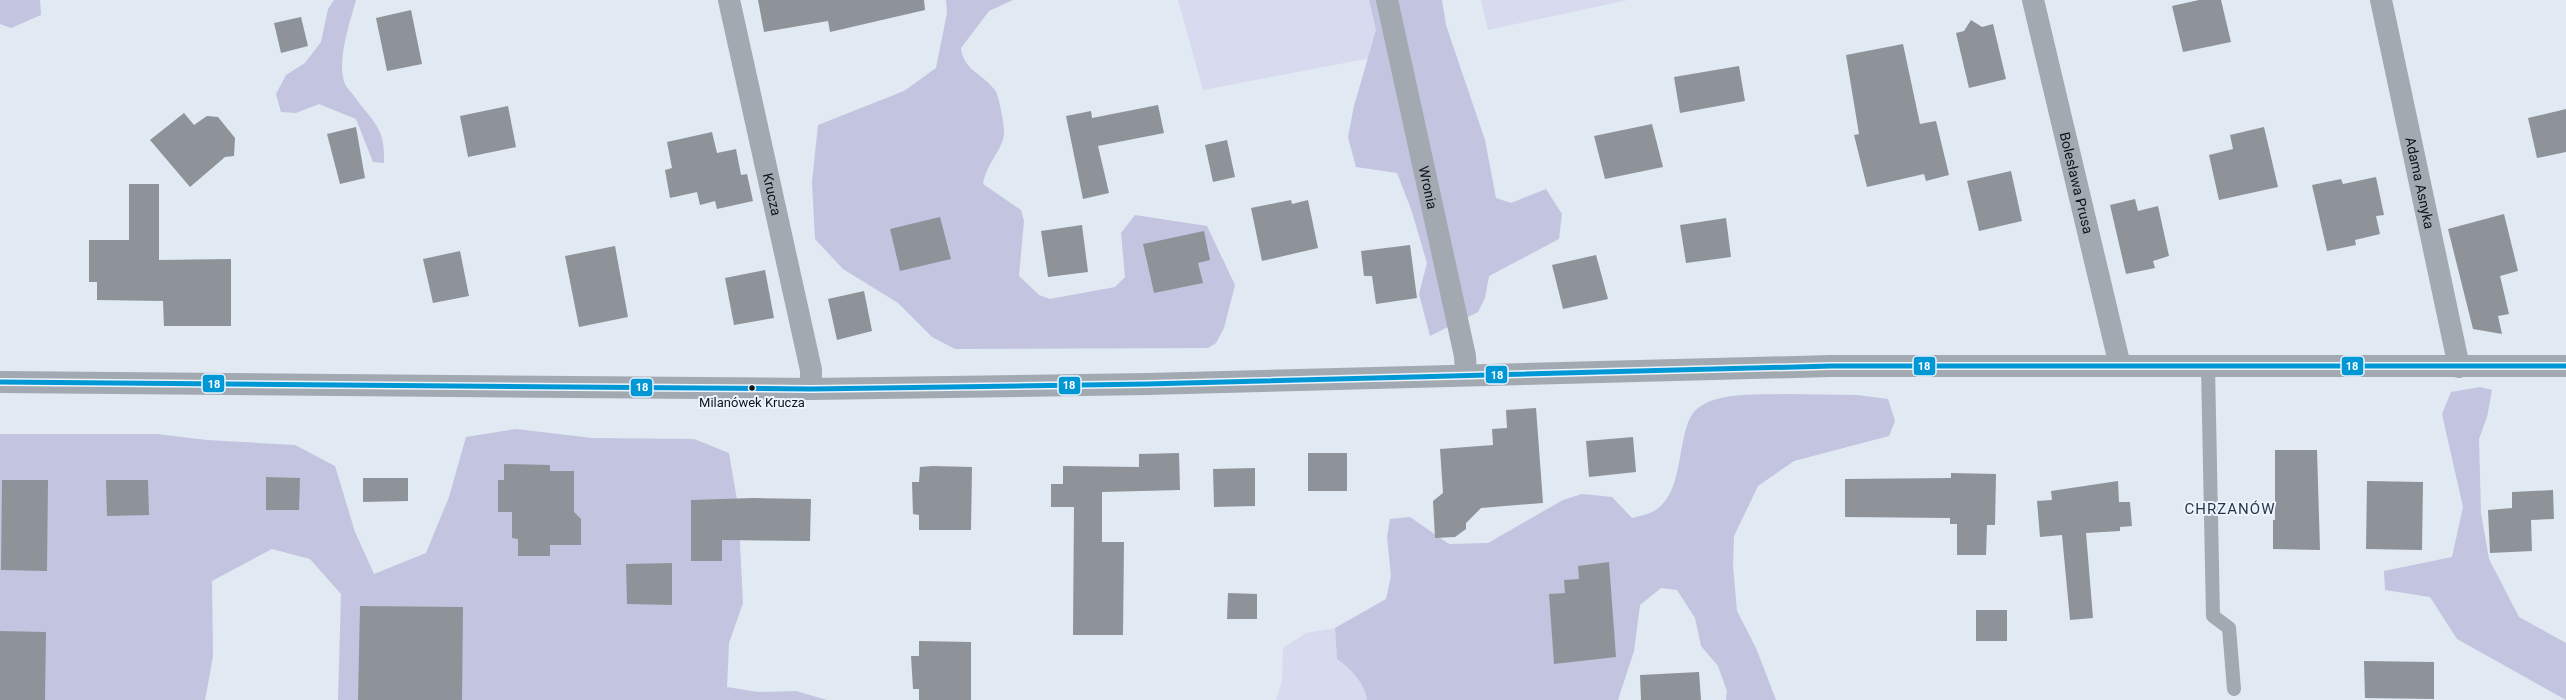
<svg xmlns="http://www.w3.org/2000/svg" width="2566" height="700" viewBox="0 0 2566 700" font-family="Roboto,sans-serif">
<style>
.green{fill:#d8daef}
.forest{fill:#c3c4e0}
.building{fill:#8e9399}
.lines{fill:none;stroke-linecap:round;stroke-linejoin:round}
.service{stroke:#a2a9b0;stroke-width:14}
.minor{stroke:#a2a9b0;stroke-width:22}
.bus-1-casing{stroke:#ecf4ff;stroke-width:8}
.bus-1{stroke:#0098d4;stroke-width:5}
.bus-dot{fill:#0f141a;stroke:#ecf4ff;stroke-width:1.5}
.labels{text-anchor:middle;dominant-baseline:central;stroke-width:4;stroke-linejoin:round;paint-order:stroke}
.bus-label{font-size:13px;fill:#0f141a;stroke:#ecf4ff}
.street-label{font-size:14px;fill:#0f141a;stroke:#ecf4ff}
.neighbourhood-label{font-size:15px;letter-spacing:1px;fill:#2b3644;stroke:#ecf4ff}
.line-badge{stroke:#ecf4ff;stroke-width:1.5}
.badge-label{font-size:11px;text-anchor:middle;font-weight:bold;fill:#fff}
</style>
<rect width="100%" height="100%" fill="#e1e9f2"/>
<g class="green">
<path d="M 1178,0 L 1401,0 L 1412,50 L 1203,90 Z"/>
<path d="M 1481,0 L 1628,0 L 1488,30 Z"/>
<path d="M 1335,628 L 1337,659 C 1350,668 1365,683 1367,700 L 1276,700 L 1282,681 L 1283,648 L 1306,633 Z"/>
</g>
<g class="forest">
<path d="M 0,0 L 40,0 L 41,15 L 11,28 L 0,24 Z"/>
<path d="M 334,0 L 356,0 C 350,22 336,62 345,84 C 347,88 352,93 354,96 C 374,124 385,126 384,163 L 373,162 L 356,119 L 319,104 L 296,113 L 281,112 L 276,94 L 286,75 L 305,63 L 321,42 L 328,9 Z"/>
<path d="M 946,0 L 1013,0 L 989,11 L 961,48 C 963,71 985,74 996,92 C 999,97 1005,128 1004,134 C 1003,149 986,164 983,184 L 1021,210 L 1024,221 L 1019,276 L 1039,295 L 1050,299 L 1115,287 L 1125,277 L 1121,233 L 1135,215 L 1207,226 L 1235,285 L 1224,328 L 1216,343 L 1208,348 L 955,349 L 932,337 L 898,303 L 843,269 L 815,239 L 812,182 L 818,125 L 904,91 L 936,68 L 947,13 Z"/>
<path d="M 1369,0 L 1442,0 L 1446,25 L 1485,140 L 1496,198 L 1511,203 L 1546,189 L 1562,214 L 1559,239 L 1489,276 L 1485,298 L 1478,312 L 1430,336 L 1419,294 L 1427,263 L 1411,209 L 1397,173 L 1356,167 L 1348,137 L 1354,106 L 1376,30 Z"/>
<path d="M 2480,387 L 2492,390 L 2487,417 L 2479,439 L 2481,513 L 2489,559 L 2519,617 L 2566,643 L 2566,700 L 2457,639 L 2430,597 L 2385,590 L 2384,571 L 2452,557 L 2463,507 L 2442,414 L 2451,392 Z"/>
<path d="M 1787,394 L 1857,395 L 1888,399 L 1895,421 L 1889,436 L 1794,461 L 1758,486 L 1734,536 L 1733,566 L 1737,611 L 1756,648 L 1776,700 L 1726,700 L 1727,691 L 1718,666 L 1701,646 L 1695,618 L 1677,590 L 1661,588 L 1640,605 L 1634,651 L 1618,700 L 1367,700 C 1365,683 1350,668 1337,659 L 1335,628 L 1386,599 L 1391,576 L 1387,537 L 1390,519 L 1410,517 L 1449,544 L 1488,543 L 1563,500 L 1582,494 L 1612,497 L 1632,518 C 1639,516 1651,514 1657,509 C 1687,488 1675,426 1698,408 C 1720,391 1761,395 1787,394 Z"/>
<path d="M 516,429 L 592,438 L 694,439 L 729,453 L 738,506 L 743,603 L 729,643 L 727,687 L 758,692 L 796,691 L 827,700 L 338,700 L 341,594 L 310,559 L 272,549 L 212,581 L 213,656 L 205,700 L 0,700 L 0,434 L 157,434 L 207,440 L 295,445 L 335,466 L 355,532 L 374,574 L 426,553 L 449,497 L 466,437 Z"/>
</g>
<g class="building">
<path d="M 758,0 L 924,0 L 925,10 L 830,32 L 828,21 L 764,32 Z"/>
<path d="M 2199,0 L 2221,0 L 2231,42 L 2183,52 L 2172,6 Z"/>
<path d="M 411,10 L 422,64 L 387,71 L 376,18 Z"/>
<path d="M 301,17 L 308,46 L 281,53 L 274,23 Z"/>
<path d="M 1971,20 L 1982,27 L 1993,24 L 2006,79 L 1969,88 L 1956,33 L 1964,31 Z"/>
<path d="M 1903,44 L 1920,124 L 1936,121 L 1949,175 L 1926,181 L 1924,174 L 1867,187 L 1854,135 L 1859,134 L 1846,55 Z"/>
<path d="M 1739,66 L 1745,101 L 1680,113 L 1674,77 Z"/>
<path d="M 1158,105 L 1164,133 L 1098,146 L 1109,193 L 1083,199 L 1066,116 L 1091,111 L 1092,118 Z"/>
<path d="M 508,106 L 516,147 L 468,157 L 460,116 Z"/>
<path d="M 2566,109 L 2566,152 L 2537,158 L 2528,118 Z"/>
<path d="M 184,113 L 194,125 L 207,116 L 218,117 L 235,138 L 234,156 L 225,157 L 190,187 L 150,140 Z"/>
<path d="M 1652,124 L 1663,167 L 1605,179 L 1594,136 Z"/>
<path d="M 356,127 L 365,178 L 340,184 L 327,134 Z"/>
<path d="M 2264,127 L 2278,187 L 2219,200 L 2209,155 L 2233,149 L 2230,135 Z"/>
<path d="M 712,132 L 717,153 L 736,149 L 741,175 L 747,174 L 753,201 L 717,209 L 715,201 L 700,205 L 697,192 L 670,198 L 665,170 L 672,168 L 667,142 Z"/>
<path d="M 1227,140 L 1235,177 L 1213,182 L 1205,145 Z"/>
<path d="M 2011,171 L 2022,221 L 1979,231 L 1967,181 Z"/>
<path d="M 2376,177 L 2384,215 L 2376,216 L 2380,234 L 2355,240 L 2356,245 L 2327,251 L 2312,185 L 2341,179 L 2343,184 Z"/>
<path d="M 129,184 L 159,184 L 159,260 L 231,259 L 231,326 L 164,326 L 163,301 L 97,300 L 97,282 L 89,282 L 89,240 L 129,240 Z"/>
<path d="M 2135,199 L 2138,211 L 2158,206 L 2169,256 L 2153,261 L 2155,268 L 2126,274 L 2110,205 Z"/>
<path d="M 1291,200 L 1292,204 L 1308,200 L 1318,248 L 1262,261 L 1251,208 Z"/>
<path d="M 2504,214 L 2518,271 L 2500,276 L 2509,314 L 2498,316 L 2502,334 L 2473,329 L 2448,229 Z"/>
<path d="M 940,217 L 951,259 L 900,271 L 890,229 Z"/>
<path d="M 1726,218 L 1731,257 L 1686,263 L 1680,225 Z"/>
<path d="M 1082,225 L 1088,272 L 1048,277 L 1041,231 Z"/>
<path d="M 1204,231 L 1210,260 L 1198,263 L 1203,283 L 1154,293 L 1143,244 Z"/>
<path d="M 1410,245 L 1417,298 L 1376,304 L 1372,276 L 1364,276 L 1361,251 Z"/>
<path d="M 615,246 L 628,317 L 579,327 L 565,256 Z"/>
<path d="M 460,251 L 469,296 L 433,303 L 423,259 Z"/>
<path d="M 1596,255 L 1608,299 L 1563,309 L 1552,265 Z"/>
<path d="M 765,270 L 774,318 L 734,325 L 725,278 Z"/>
<path d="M 864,291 L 872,331 L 837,340 L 828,299 Z"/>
<path d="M 1536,408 L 1543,503 L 1481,508 L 1466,523 L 1466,529 L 1455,537 L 1435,538 L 1433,501 L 1443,493 L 1440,449 L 1493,445 L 1492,429 L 1507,428 L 1506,410 Z"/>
<path d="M 1633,437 L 1636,472 L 1589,477 L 1586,441 Z"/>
<path d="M 2275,450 L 2317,450 L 2320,550 L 2273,549 L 2273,520 L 2275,520 Z"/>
<path d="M 1179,453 L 1180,490 L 1102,492 L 1102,542 L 1124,542 L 1123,635 L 1073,635 L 1074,507 L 1051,507 L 1051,484 L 1063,484 L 1063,466 L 1139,467 L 1139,454 Z"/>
<rect x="1308" y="453" width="39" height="38"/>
<path d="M 504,464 L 550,465 L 550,471 L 574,471 L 574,512 L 581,519 L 581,545 L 550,545 L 550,556 L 518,556 L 518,539 L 512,538 L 512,512 L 498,512 L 498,480 L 504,480 Z"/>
<path d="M 932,466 L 972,467 L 971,530 L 919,530 L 919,515 L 913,514 L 912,482 L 919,482 L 920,467 Z"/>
<path d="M 1255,468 L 1255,506 L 1214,507 L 1213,469 Z"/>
<path d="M 1951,473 L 1996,474 L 1995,525 L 1987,525 L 1986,555 L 1957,555 L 1957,524 L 1950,524 L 1950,518 L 1845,517 L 1845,479 L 1951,478 Z"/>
<path d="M 266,477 L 300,478 L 299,510 L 266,510 Z"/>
<path d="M 363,478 L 408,478 L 408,501 L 363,502 Z"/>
<path d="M 2,480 L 48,480 L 47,571 L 1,570 Z"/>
<path d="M 106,480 L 148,480 L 149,515 L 107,516 Z"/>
<path d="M 2118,481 L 2119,502 L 2130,502 L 2132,526 L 2120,527 L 2120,531 L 2086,533 L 2093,618 L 2070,620 L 2062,535 L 2040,537 L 2037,501 L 2052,500 L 2051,491 Z"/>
<path d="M 2367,481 L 2423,482 L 2422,550 L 2366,549 Z"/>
<path d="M 2553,490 L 2554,519 L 2531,520 L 2532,551 L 2490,553 L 2488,510 L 2512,508 L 2512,492 Z"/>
<path d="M 754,498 L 811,499 L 810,541 L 722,540 L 722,561 L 691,561 L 691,500 Z"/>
<path d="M 1609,562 L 1616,657 L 1554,664 L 1549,594 L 1565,593 L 1564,580 L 1579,579 L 1578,566 Z"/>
<path d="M 672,563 L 672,605 L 627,604 L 626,564 Z"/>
<path d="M 1228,593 L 1257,594 L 1257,619 L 1227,619 Z"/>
<path d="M 360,606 L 463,607 L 462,700 L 358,700 Z"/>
<rect x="1976" y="610" width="31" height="31"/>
<path d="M 0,631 L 46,632 L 45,700 L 0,700 Z"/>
<path d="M 919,641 L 971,642 L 971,700 L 919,700 L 919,689 L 913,689 L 911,656 L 919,656 Z"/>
<path d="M 2364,661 L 2434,662 L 2434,699 L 2365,698 Z"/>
<path d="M 1699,672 L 1701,700 L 1641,700 L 1640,675 Z"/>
</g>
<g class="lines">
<path class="service" d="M 2208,366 L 2213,616 L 2229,628 L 2234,689"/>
<g class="minor">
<path id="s1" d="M 729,0 L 811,370 L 811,389"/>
<path id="s2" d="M 1387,0 L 1465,356 L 1466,375"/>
<path id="s3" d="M 2033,0 L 2120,366"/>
<path id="s4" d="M 2381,0 L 2459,367"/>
<path d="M 0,382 L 811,389 L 1147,384 L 1831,366 L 2566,366"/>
</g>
<defs>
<path id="bus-1" d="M 0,382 L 811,389 L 1147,384 L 1831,366 L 2566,366"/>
</defs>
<use href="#bus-1" class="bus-1-casing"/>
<use href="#bus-1" class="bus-1"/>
</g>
<circle class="bus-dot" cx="752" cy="388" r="3.5"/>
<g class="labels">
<g class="bus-label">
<text x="752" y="402">Milanówek Krucza</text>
</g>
<g class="street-label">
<text stroke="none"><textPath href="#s3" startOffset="188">Bolesława Prusa</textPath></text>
<text stroke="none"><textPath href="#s4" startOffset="187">Adama Asnyka</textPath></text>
<text stroke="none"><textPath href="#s2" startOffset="192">Wronia</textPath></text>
<text stroke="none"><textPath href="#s1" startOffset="199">Krucza</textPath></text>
</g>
<g class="neighbourhood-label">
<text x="2230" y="509">CHRZANÓW</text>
</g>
</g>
<g class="line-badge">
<rect x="1913" y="356" width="23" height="20" rx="4" fill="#0098d4"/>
<rect x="2341" y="356" width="23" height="20" rx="4" fill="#0098d4"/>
<rect x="1485" y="365" width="23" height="19" rx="4" fill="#0098d4"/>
<rect x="202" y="374" width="23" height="19" rx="4" fill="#0098d4"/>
<rect x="1058" y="376" width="23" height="19" rx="4" fill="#0098d4"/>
<rect x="630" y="378" width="23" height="19" rx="4" fill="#0098d4"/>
</g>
<g class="badge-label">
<text x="1924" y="370">18</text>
<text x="2352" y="370">18</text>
<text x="1497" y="379">18</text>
<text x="214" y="388">18</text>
<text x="1069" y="389">18</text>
<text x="642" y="391">18</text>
</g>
</svg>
